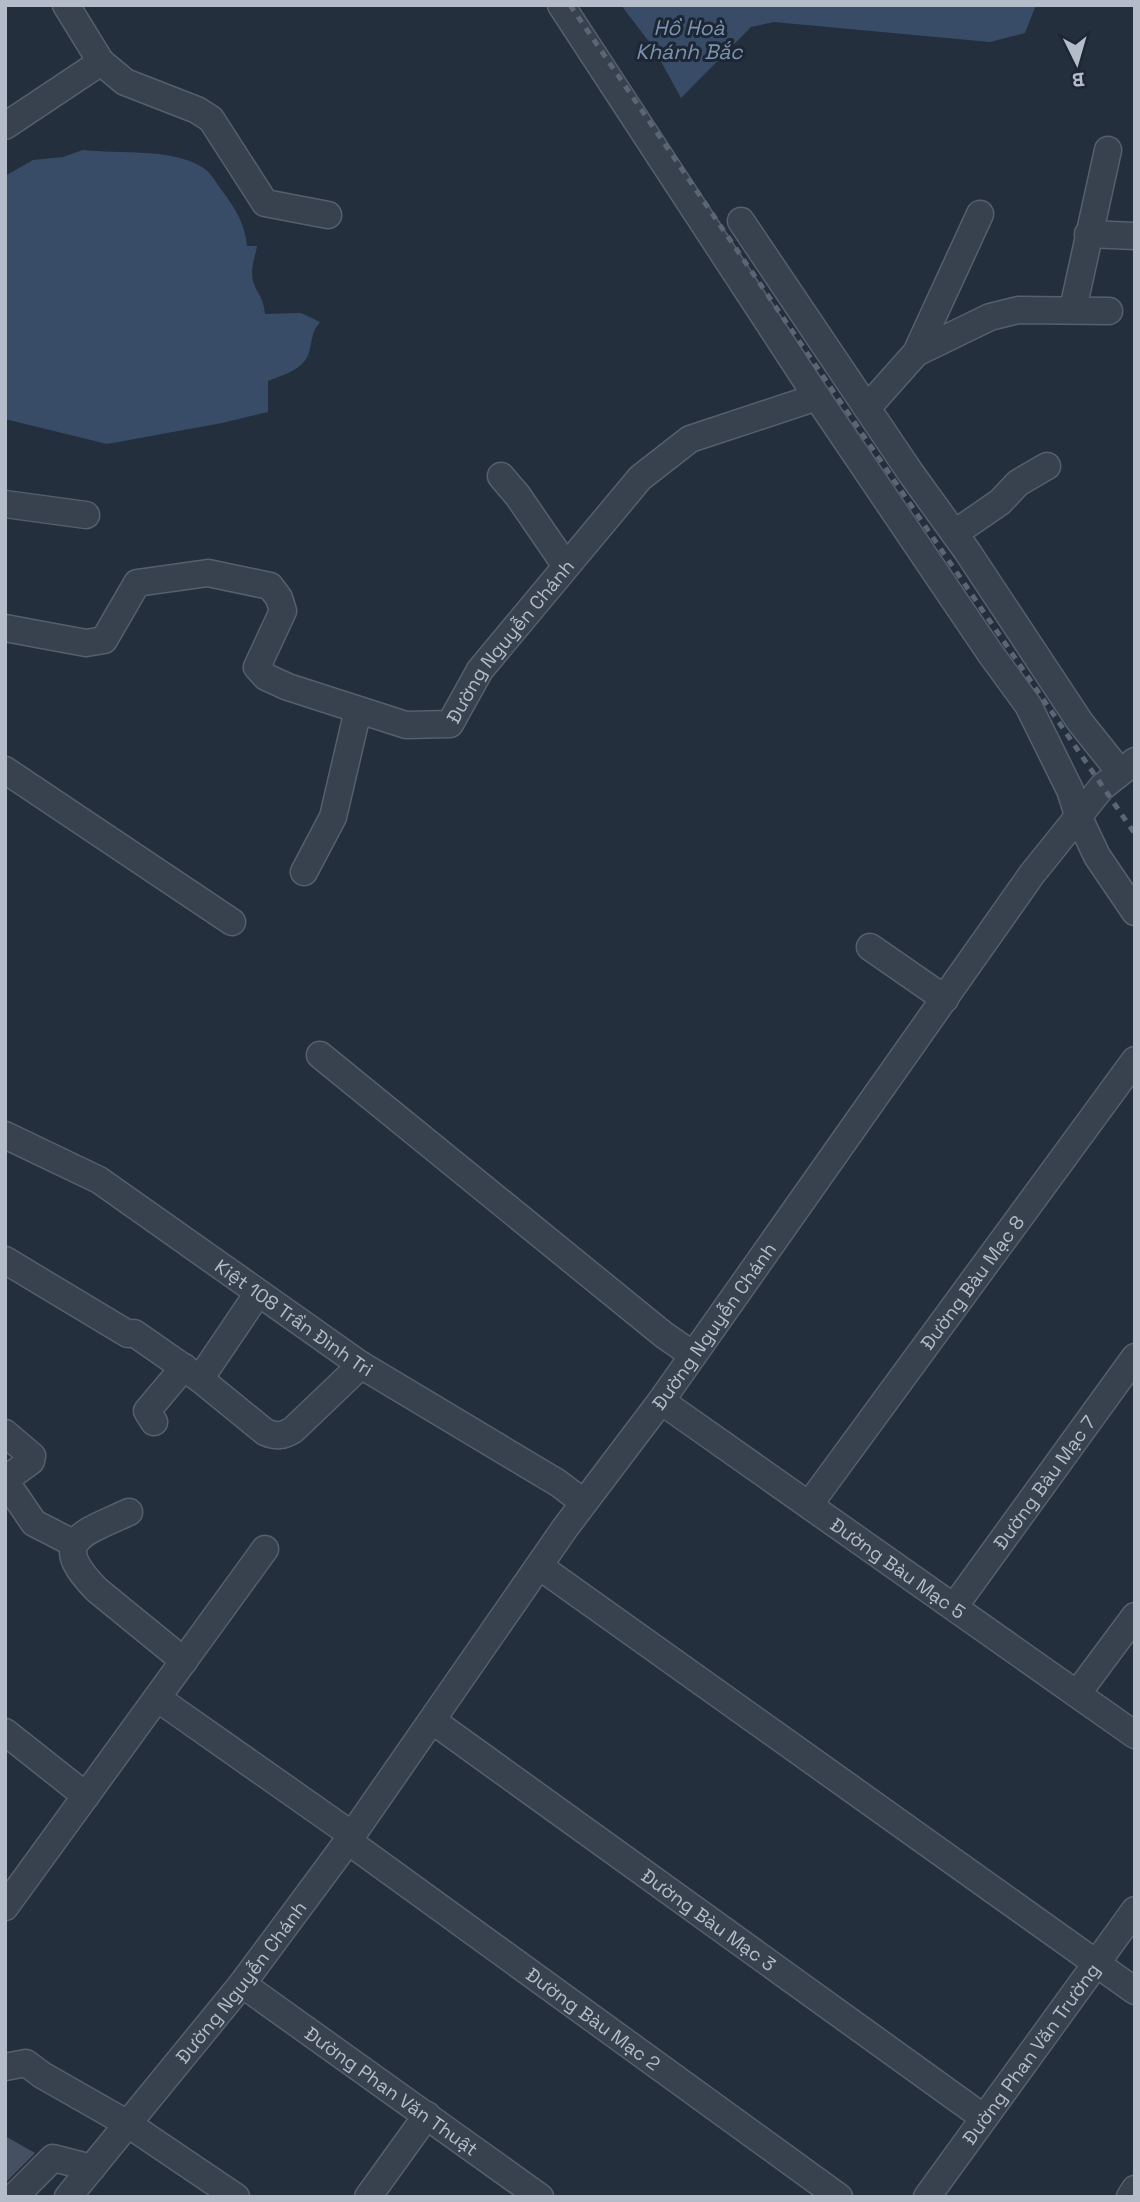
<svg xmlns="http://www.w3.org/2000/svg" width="1140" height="2202" viewBox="0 0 1140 2202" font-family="'Space Grotesk',sans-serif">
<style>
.water{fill:#394c67}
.building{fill:#455162}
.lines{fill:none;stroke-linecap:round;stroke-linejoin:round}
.minor-casing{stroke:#565f6c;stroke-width:29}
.minor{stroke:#38414e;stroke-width:26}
.rail{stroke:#5a6575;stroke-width:5;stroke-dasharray:7 7;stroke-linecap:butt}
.labels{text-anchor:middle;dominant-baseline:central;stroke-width:6;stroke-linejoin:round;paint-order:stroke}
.street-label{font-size:19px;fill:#b4bcc9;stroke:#1d2633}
.water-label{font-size:21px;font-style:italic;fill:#7c92b1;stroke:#1d2633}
</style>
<rect width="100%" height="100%" fill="#242f3e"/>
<g class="water">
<path d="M 621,5 L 1036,5 L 1025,33 L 990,42 L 774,22 L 751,27 L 681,98 L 653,47 Z"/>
<path d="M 83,150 C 118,154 172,148 202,167 C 212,173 216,183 223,192 C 236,209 245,225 247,246 L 257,246 C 255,257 250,270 253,281 C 257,295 263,295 265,314 L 301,313 L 320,322 C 312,332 313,336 310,348 C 307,369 285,374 268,381 L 268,412 L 222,423 L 107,444 L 5,419 L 5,176 L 33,160 L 63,157 Z"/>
</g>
<path class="building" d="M 5,2136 L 35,2153 L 5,2183 Z"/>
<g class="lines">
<defs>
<g id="minor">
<path d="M 561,5 L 817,397 L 990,653 L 1028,705 L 1070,790 L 1079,818 L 1097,856 L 1135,912"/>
<path d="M 101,62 L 125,82 L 197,110 L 211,119 L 265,203 L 328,215"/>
<path d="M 5,126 L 101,62 L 66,5"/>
<path d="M 741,221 L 910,472 L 967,551 L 1080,722 L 1120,772"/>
<path d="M 1088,234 L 1135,236"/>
<path d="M 1073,309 L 1108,150"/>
<path d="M 916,353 L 990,317 L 1018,310 L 1109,311"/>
<path d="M 867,408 L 916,353 L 980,214"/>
<path d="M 501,476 L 518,496 L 566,566"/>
<path d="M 5,504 L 86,515"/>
<path d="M 955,533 L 1000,502 L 1018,483 L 1047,466"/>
<path id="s1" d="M 5,628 L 86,643 L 104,640 L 137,583 L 208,573 L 270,586 L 279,598 L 283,611 L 257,667 L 266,677 L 288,687 L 406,725 L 450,724 L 480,670 L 640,478 L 690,439 L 817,397"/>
<path d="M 5,770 L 232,922"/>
<path d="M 304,872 L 333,817 L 358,710"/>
<path d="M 870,947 L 945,999"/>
<path d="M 320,1055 L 664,1335 L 693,1355"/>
<path id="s2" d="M 5,1135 L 99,1180 L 361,1365 L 558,1483 L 583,1502"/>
<path d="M 5,1260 L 128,1334 L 134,1333 L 200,1379 L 258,1293"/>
<path d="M 200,1379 L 265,1432 C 277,1437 283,1436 293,1430 L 361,1365"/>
<path id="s3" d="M 661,1401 L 1135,1735"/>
<path d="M 154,1422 L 147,1411 L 184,1367"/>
<path d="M 5,1433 L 32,1456 L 31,1461 L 9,1477 L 8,1485 L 34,1523 L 73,1543"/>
<path id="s4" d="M 809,1505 L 1135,1060"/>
<path d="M 129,1512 C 84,1533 47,1540 97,1590 L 184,1661"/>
<path d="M 539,1566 L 1135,1991"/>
<path id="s5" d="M 954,1607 L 1135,1357"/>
<path d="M 1077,1694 L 1135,1616"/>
<path d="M 157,1698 L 352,1835"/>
<path id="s6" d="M 433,1721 L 984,2118"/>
<path d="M 5,1732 L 86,1796"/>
<path id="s7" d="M 348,1841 L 839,2197"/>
<path d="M 5,1907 L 265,1549"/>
<path id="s8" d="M 242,1984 L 540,2197"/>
<path d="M 5,2067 L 26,2063 L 42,2075 L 128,2124 L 236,2197"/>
<path d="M 14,2197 L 53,2158 L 92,2168"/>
<path id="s9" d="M 68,2197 L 242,1984 L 348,1841 L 565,1528 L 661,1401 L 1032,874 L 1102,787 L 1135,761"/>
<path d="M 368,2197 L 427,2115"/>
<path id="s10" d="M 927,2197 L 1135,1910"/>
<path d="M 1130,2197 L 1135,2189"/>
</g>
</defs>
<use href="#minor" class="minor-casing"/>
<use href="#minor" class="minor"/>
<path class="rail" d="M 570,5 L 1135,834"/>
</g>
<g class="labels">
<g class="street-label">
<text stroke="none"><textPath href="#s1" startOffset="700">Đường Nguyễn Chánh</textPath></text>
<text stroke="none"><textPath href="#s4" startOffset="276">Đường Bàu Mạc 8</textPath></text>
<text stroke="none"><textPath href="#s2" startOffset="343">Kiệt 108 Trần Đình Tri</textPath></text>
<text stroke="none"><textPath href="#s9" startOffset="1085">Đường Nguyễn Chánh</textPath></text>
<text stroke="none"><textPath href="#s5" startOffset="154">Đường Bàu Mạc 7</textPath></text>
<text stroke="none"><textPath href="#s3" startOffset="290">Đường Bàu Mạc 5</textPath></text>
<text stroke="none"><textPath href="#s6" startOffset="340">Đường Bàu Mạc 3</textPath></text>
<text stroke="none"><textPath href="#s9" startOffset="276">Đường Nguyễn Chánh</textPath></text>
<text stroke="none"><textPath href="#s7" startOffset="303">Đường Bàu Mạc 2</textPath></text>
<text stroke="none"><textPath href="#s10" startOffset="177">Đường Phan Văn Trường</textPath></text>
<text stroke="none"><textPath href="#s8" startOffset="184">Đường Phan Văn Thuật</textPath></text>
</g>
<g class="water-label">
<text x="689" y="27">Hồ Hoà<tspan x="689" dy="24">Khánh Bắc</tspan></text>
</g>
</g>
<rect width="1140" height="2202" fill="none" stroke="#b4bcc9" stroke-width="14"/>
<g transform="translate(1077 63) rotate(175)" stroke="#1d2633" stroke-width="5" paint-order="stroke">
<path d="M0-5L12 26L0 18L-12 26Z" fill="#b4bcc9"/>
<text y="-10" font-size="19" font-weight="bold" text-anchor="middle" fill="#b4bcc9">B</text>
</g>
</svg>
